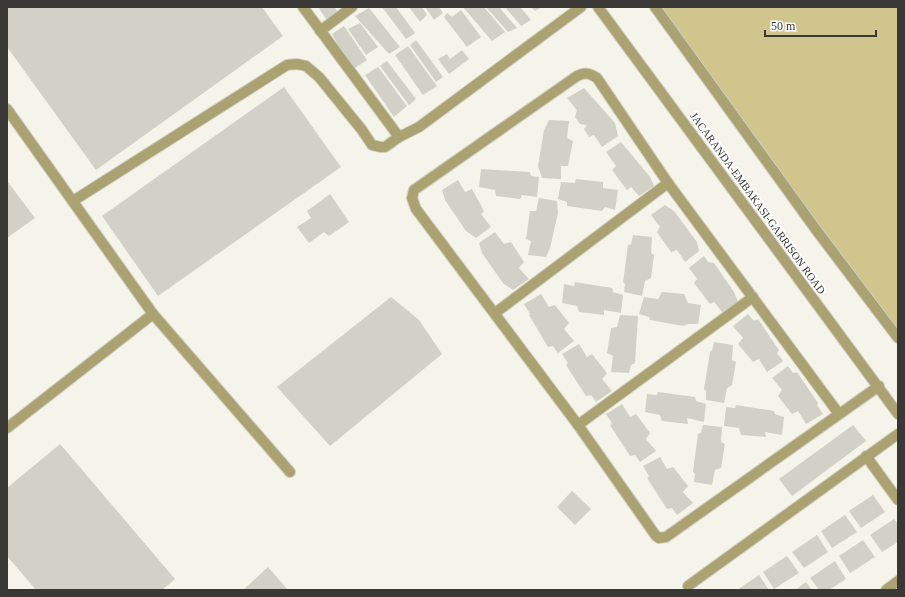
<svg xmlns="http://www.w3.org/2000/svg" width="905" height="597" viewBox="0 0 905 597" font-family="Georgia,serif">
<style>
.green{fill:#cfc58d}
.building{fill:#d3d1c7}
.lines{fill:none;stroke-linecap:round;stroke-linejoin:round}
.minor-casing{stroke:#d0cec6;stroke-width:12}
.minor{stroke:#aba272;stroke-width:10}
.labels{text-anchor:middle;dominant-baseline:central;stroke-width:4;stroke-linejoin:round;paint-order:stroke}
.street-label{font-size:11px;fill:#393834;stroke:#fff}
</style>
<rect width="100%" height="100%" fill="#f6f4ea"/>
<path class="green" d="M 661,7 L 898,7 L 898,336 Z"/>
<g class="building">
<path d="M 7,7 L 262,7 L 283,36 L 96,170 L 7,47 Z"/>
<path d="M 318,7 L 334,7 L 338,12 L 327,20 Z"/>
<path d="M 382,7 L 396,7 L 415,33 L 406,39 Z"/>
<path d="M 409,7 L 422,7 L 427,15 L 420,22 Z"/>
<path d="M 425,7 L 439,7 L 443,13 L 434,20 Z"/>
<path d="M 463,7 L 484,7 L 505,32 L 492,41 Z"/>
<path d="M 486,7 L 499,7 L 517,28 L 508,32 Z"/>
<path d="M 505,7 L 520,7 L 531,20 L 521,26 Z"/>
<path d="M 531,7 L 542,7 L 535,11 Z"/>
<path d="M 369,8 L 400,47 L 389,54 L 355,16 Z"/>
<path d="M 461,10 L 481,37 L 467,47 L 444,17 L 447,13 L 452,17 Z"/>
<path d="M 360,23 L 378,47 L 366,55 L 348,29 Z"/>
<path d="M 344,26 L 367,60 L 352,70 L 332,34 Z"/>
<path d="M 416,40 L 443,77 L 436,82 L 410,45 Z"/>
<path d="M 408,46 L 437,86 L 423,95 L 395,55 Z"/>
<path d="M 462,50 L 469,59 L 449,74 L 438,59 L 447,54 L 450,59 Z"/>
<path d="M 387,61 L 416,99 L 409,105 L 380,66 Z"/>
<path d="M 378,67 L 407,106 L 394,117 L 365,75 Z"/>
<path d="M 284,87 L 341,167 L 158,296 L 102,216 Z"/>
<path d="M 584,88 L 615,123 L 618,136 L 602,147 L 594,135 L 589,137 L 584,129 L 587,125 L 580,124 L 575,117 L 577,110 L 567,98 Z"/>
<path d="M 549,120 L 569,121 L 567,138 L 573,141 L 568,166 L 561,166 L 561,179 L 542,178 L 538,166 L 544,130 Z"/>
<path d="M 621,142 L 650,177 L 654,186 L 639,196 L 631,187 L 627,190 L 612,170 L 616,166 L 606,152 Z"/>
<path d="M 481,169 L 530,172 L 531,176 L 539,177 L 537,197 L 522,195 L 520,199 L 496,196 L 495,190 L 479,187 Z"/>
<path d="M 576,179 L 603,182 L 603,188 L 618,190 L 615,210 L 605,207 L 602,211 L 567,206 L 567,202 L 558,199 L 561,182 L 575,183 Z"/>
<path d="M 458,180 L 465,192 L 472,189 L 484,211 L 481,214 L 491,227 L 476,238 L 466,231 L 445,200 L 442,190 Z"/>
<path d="M 7,181 L 35,218 L 7,238 Z"/>
<path d="M 330,194 L 349,222 L 329,236 L 324,232 L 309,243 L 297,227 L 311,218 L 307,211 Z"/>
<path d="M 539,198 L 557,201 L 558,213 L 550,248 L 546,257 L 528,255 L 531,241 L 526,239 L 530,211 L 536,211 Z"/>
<path d="M 665,205 L 674,211 L 697,242 L 699,251 L 685,262 L 677,250 L 671,252 L 657,232 L 660,227 L 651,215 Z"/>
<path d="M 495,232 L 504,244 L 511,242 L 524,262 L 519,268 L 529,279 L 513,290 L 503,283 L 482,253 L 479,243 Z"/>
<path d="M 633,235 L 652,237 L 651,253 L 654,255 L 651,278 L 645,281 L 642,296 L 624,292 L 625,284 L 623,282 L 628,245 L 631,244 Z"/>
<path d="M 704,256 L 708,262 L 714,263 L 734,292 L 738,302 L 723,313 L 714,302 L 710,304 L 694,283 L 697,279 L 689,268 Z"/>
<path d="M 575,282 L 612,288 L 613,292 L 623,295 L 621,313 L 604,310 L 604,315 L 579,312 L 577,306 L 562,303 L 564,284 L 574,286 Z"/>
<path d="M 662,292 L 684,294 L 688,303 L 701,305 L 698,324 L 688,324 L 683,326 L 650,320 L 649,317 L 639,314 L 644,297 L 658,299 Z"/>
<path d="M 541,294 L 549,307 L 555,305 L 569,323 L 564,329 L 574,341 L 558,353 L 553,346 L 548,347 L 529,315 L 530,314 L 524,304 Z"/>
<path d="M 391,297 L 419,320 L 442,354 L 330,446 L 277,387 Z"/>
<path d="M 748,314 L 754,321 L 758,319 L 779,350 L 777,353 L 783,361 L 767,372 L 759,359 L 753,362 L 738,344 L 743,338 L 733,326 Z"/>
<path d="M 620,315 L 638,316 L 635,363 L 631,365 L 629,373 L 611,372 L 613,356 L 607,353 L 611,328 L 617,327 Z"/>
<path d="M 714,342 L 733,345 L 732,360 L 736,362 L 732,385 L 727,388 L 724,403 L 706,400 L 706,391 L 704,389 L 710,352 L 712,351 Z"/>
<path d="M 579,344 L 587,357 L 592,354 L 607,373 L 602,379 L 612,391 L 596,402 L 591,395 L 586,396 L 566,365 L 568,363 L 562,354 Z"/>
<path d="M 788,366 L 793,373 L 797,372 L 818,403 L 817,405 L 823,414 L 806,424 L 798,411 L 792,414 L 778,396 L 782,390 L 772,378 Z"/>
<path d="M 658,392 L 695,397 L 696,401 L 706,404 L 704,422 L 687,418 L 688,424 L 662,421 L 660,415 L 645,412 L 647,394 L 657,395 Z"/>
<path d="M 622,404 L 630,417 L 636,414 L 650,433 L 646,439 L 656,451 L 640,462 L 635,455 L 630,456 L 610,425 L 612,423 L 606,414 Z"/>
<path d="M 736,405 L 774,411 L 775,414 L 784,417 L 782,435 L 765,432 L 766,437 L 741,435 L 739,428 L 724,426 L 726,407 L 735,408 Z"/>
<path d="M 703,425 L 722,427 L 721,442 L 725,444 L 721,468 L 715,470 L 712,485 L 694,482 L 695,474 L 693,471 L 698,434 L 701,433 Z"/>
<path d="M 853,425 L 866,441 L 792,496 L 779,479 Z"/>
<path d="M 60,444 L 175,579 L 162,590 L 36,590 L 7,556 L 7,488 Z"/>
<path d="M 660,457 L 667,469 L 673,467 L 688,486 L 683,492 L 693,503 L 677,515 L 672,508 L 667,509 L 647,478 L 649,476 L 643,466 Z"/>
<path d="M 572,491 L 591,509 L 575,525 L 557,507 Z"/>
<path d="M 873,495 L 885,512 L 861,528 L 849,511 Z"/>
<path d="M 845,515 L 857,532 L 832,548 L 821,531 Z"/>
<path d="M 894,519 L 898,524 L 898,542 L 882,552 L 870,535 Z"/>
<path d="M 817,535 L 828,552 L 804,568 L 792,552 Z"/>
<path d="M 863,540 L 875,557 L 850,573 L 839,556 Z"/>
<path d="M 787,556 L 799,573 L 774,589 L 763,572 Z"/>
<path d="M 835,561 L 846,579 L 829,590 L 819,590 L 810,578 Z"/>
<path d="M 268,567 L 288,590 L 243,590 Z"/>
<path d="M 759,575 L 769,590 L 737,590 Z"/>
<path d="M 806,582 L 812,590 L 795,590 Z"/>
</g>
<g class="lines">
<defs>
<g id="minor">
<path d="M 303,7 L 399,137"/>
<path d="M 598,7 L 898,414"/>
<path d="M 655,7 L 817,231 L 898,338"/>
<path d="M 320,31 L 352,7"/>
<path d="M 7,109 L 153,314 L 290,472"/>
<path d="M 73,201 L 287,65 L 297,64 L 306,66 L 319,77 L 362,130 L 372,145 L 381,147 L 385,147 L 399,137 L 419,127 L 581,7"/>
<path d="M 495,313 L 668,183"/>
<path d="M 839,414 L 668,183 L 597,78 C 589,73 585,72 577,76 L 414,190 L 412,198 L 416,209 L 578,425 L 656,536 L 659,538 L 666,537 L 879,386"/>
<path d="M 578,425 L 753,297"/>
<path d="M 7,428 L 153,314"/>
<path d="M 866,456 L 898,500"/>
<path d="M 688,586 L 898,434"/>
<path d="M 886,590 L 898,581"/>
</g>
</defs>
<use href="#minor" class="minor-casing"/>
<use href="#minor" class="minor"/>
</g>
<g class="labels">
<g class="street-label">
<text transform="translate(758 203) rotate(54)">JACARANDA-EMBAKASI-GARRISON ROAD</text>
</g>
</g>
<rect width="905" height="597" fill="none" stroke="#393834" stroke-width="16"/>
<path d="M765 30v6h111v-6" fill="none" stroke="#393834" stroke-width="2"/>
<text x="771" y="30" font-size="12" fill="#393834" stroke="#ffffff" stroke-width="3" paint-order="stroke">50 m</text>
</svg>
